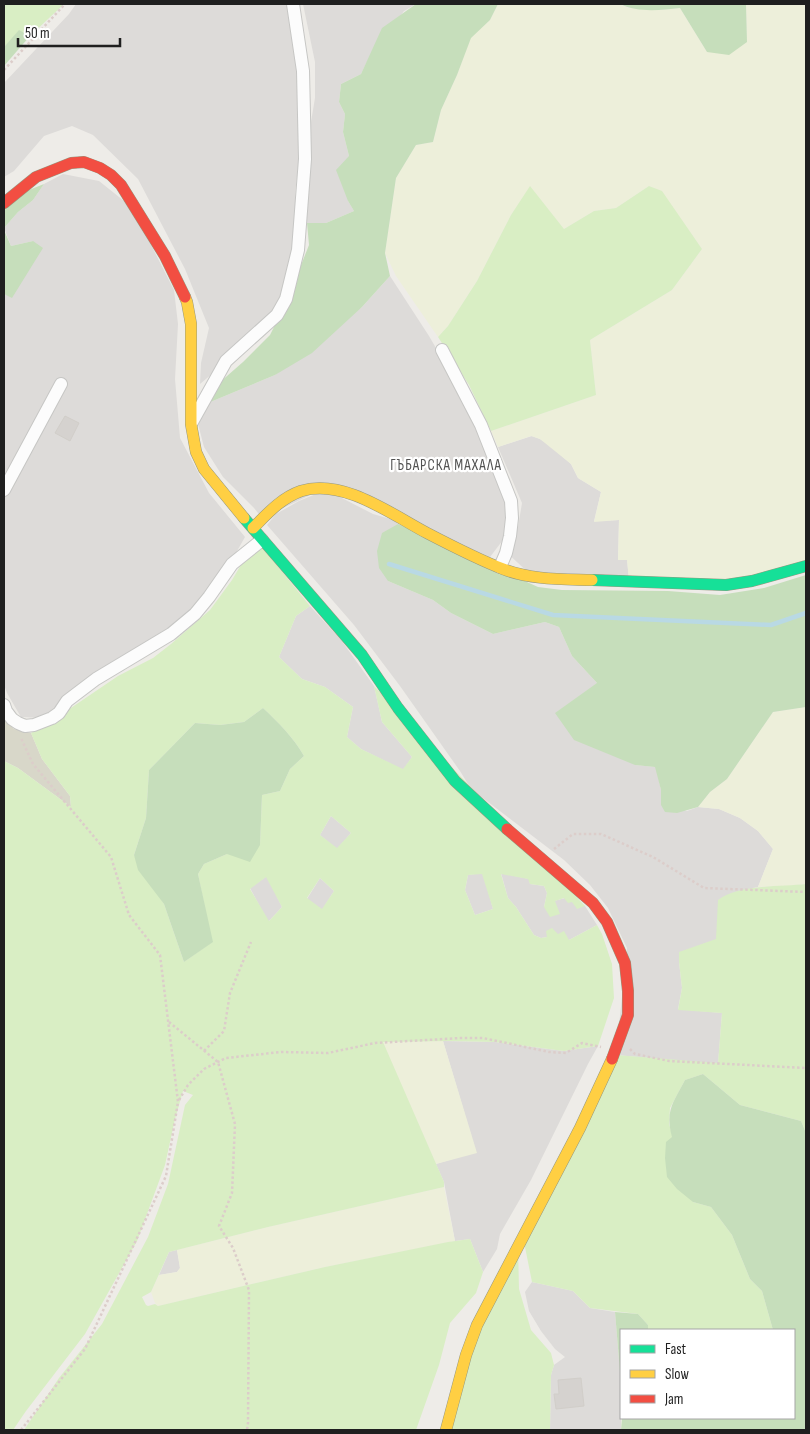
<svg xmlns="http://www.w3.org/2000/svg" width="810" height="1434" viewBox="0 0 810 1434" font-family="'Sofia Sans Condensed',sans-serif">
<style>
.residential{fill:#dddbd9}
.construction{fill:#d8d7c9}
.farmland{fill:#edefda}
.grass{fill:#d9eec4;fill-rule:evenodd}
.forest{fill:#c6debb}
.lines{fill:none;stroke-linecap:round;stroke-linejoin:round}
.stream{stroke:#b9d9e4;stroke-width:4.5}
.building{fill:#d5d2cf;stroke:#d1cec9}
.street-casing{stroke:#c6c6c4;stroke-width:14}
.fast-casing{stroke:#96987f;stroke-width:12}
.slow-casing{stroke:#96987f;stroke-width:12}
.jam-casing{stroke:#96987f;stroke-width:12}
.path{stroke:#dccdca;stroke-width:2.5;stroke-dasharray:2.5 2.5;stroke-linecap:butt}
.street{stroke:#fcfcfc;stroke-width:12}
.fast{stroke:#16e098;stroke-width:11}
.slow{stroke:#ffcf43;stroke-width:11}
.jam{stroke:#f24e42;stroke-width:11}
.labels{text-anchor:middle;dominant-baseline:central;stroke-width:4.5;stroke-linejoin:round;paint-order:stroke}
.neighbourhood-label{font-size:15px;letter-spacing:1px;fill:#525252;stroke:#fff}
</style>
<rect width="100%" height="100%" fill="#eeece8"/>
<g class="residential">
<path d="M 76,4 L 290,4 L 302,44 L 300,149 L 295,194 L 298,231 L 297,256 L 275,311 L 257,336 L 200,384 L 201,363 L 209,328 L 185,269 L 138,179 L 93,135 L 72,126 L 44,136 L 14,171 L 4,177 L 4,83 L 69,14 Z"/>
<path d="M 303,4 L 416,4 L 404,11 L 370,56 L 361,74 L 341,84 L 339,102 L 345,114 L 343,132 L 349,156 L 348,201 L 354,211 L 326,223 L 307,223 L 303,208 L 311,122 L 315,98 L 315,62 Z"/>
<path d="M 63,174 L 99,181 L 124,201 L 148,239 L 174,290 L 178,324 L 175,379 L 180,438 L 209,493 L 245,537 L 221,579 L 203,604 L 43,718 L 21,717 L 7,693 L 4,685 L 4,294 L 12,297 L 33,241 L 11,246 L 4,228 L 18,212 L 33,200 L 44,184 Z"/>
<path d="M 390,276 L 429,336 L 462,393 L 508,493 L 506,536 L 490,557 L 327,487 L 262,518 L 254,508 L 223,477 L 204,447 L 198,424 L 208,403 L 275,375 L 362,307 Z"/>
<path d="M 532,436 L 540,439 L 549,445 L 571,464 L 578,478 L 601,492 L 594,521 L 619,520 L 618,560 L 627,559 L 629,580 L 531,575 L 504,550 L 518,527 L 522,503 L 498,447 Z"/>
<path d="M 316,494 L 334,494 L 373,514 L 394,520 L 398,524 L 388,581 L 433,600 L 451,613 L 493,634 L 545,622 L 559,627 L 572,656 L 597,683 L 635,765 L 656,767 L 661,790 L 661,805 L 687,811 L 698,807 L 719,809 L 740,818 L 758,831 L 773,849 L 758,887 L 753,888 L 717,939 L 679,962 L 682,988 L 678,1009 L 722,1013 L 718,1064 L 616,1055 L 627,948 L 608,908 L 590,885 L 564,860 L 471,789 L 460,771 L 400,686 L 354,625 L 267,525 L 276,514 L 299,501 Z"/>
<path d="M 310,606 L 341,640 L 374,686 L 382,722 L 412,757 L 403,770 L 361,749 L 347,737 L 353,707 L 325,687 L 302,679 L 279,657 L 296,616 Z"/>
<path d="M 331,816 L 351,833 L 337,849 L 320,835 Z"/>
<path d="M 483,873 L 493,909 L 475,915 L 465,890 L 468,875 Z"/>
<path d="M 501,873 L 529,879 L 530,884 L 544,886 L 547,893 L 544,907 L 554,901 L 565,898 L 572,902 L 585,906 L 597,925 L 569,940 L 547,937 L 541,938 L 534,935 L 516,907 L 508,898 Z"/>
<path d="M 267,876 L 282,907 L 268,922 L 250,888 Z"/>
<path d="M 320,878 L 334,891 L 322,910 L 307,899 Z"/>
<path d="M 443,1041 L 495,1042 L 564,1051 L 598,1046 L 588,1064 L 531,1180 L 500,1234 L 497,1249 L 483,1272 L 470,1239 L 455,1241 L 444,1182 L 436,1164 L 476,1152 Z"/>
<path d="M 177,1250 L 180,1268 L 177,1272 L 159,1275 L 169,1252 Z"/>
<path d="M 532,1282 L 573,1291 L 590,1308 L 615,1312 L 621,1384 L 621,1430 L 550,1430 L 551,1375 L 554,1365 L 565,1357 L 555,1349 L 541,1331 L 529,1311 L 525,1292 Z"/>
</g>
<path class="construction" d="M 4,719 L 14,729 L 31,733 L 42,759 L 70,796 L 71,807 L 18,768 L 4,761 Z"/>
<g class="farmland">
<path d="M 498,4 L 620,4 L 628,8 L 659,10 L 680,8 L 707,52 L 747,42 L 746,4 L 806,4 L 806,562 L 742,583 L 629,580 L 627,560 L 618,560 L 619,520 L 594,522 L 601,492 L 578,478 L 571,464 L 540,439 L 531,436 L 498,447 L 491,431 L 596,395 L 590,340 L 672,290 L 702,249 L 661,191 L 649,186 L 616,208 L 594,211 L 564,229 L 530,187 L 511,215 L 477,281 L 448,326 L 438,337 L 396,276 L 385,253 L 396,178 L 416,145 L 433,142 L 441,110 L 457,75 L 471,37 L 490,20 Z"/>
<path d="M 806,707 L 806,884 L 788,886 L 758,887 L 773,849 L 758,831 L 740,818 L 719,809 L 698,807 L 710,792 L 727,779 L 773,712 Z"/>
<path d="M 399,1041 L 443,1041 L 477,1153 L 436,1164 L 382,1042 Z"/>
<path d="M 444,1187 L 455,1241 L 325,1267 L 158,1306 L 155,1303 L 151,1292 L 159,1275 L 177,1272 L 180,1268 L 177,1250 L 268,1227 Z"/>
</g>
<g class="grass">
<path d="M 4,4 L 64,4 L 30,36 L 19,31 L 4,47 Z"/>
<path d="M 530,186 L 564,229 L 594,211 L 616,208 L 649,186 L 662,191 L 702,249 L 672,290 L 590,340 L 596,395 L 491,431 L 469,385 L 438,337 L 448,326 L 477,281 L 511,215 Z"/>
<path d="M 258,542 L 310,606 L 296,616 L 279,657 L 302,679 L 325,687 L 353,707 L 347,737 L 361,749 L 403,769 L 412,757 L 382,722 L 374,686 L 585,906 L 577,909 L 572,902 L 568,903 L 564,898 L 555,901 L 560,914 L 550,917 L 544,907 L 547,893 L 544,886 L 530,884 L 528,879 L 501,874 L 508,898 L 516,907 L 534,935 L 541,938 L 547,937 L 546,931 L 552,928 L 558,934 L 564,931 L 569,940 L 597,925 L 602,934 L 612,964 L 614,998 L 598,1046 L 564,1051 L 495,1042 L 448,1041 L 383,1042 L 444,1182 L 444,1187 L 268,1227 L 169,1252 L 151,1292 L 142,1297 L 146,1305 L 148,1306 L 155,1304 L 158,1306 L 325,1267 L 448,1242 L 470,1239 L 483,1272 L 476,1293 L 450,1323 L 439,1365 L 416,1430 L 24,1430 L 59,1378 L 102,1324 L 148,1237 L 168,1184 L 185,1105 L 193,1095 L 183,1091 L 175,1119 L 165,1165 L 137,1241 L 85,1334 L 26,1411 L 13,1430 L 4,1430 L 4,761 L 18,768 L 71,807 L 70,796 L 42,759 L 31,733 L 62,714 L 118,676 L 153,658 L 171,644 L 210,610 L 232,580 L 251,548 ZM 263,708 C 279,723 293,737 304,756 L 290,769 L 280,791 L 262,795 L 260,845 L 227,854 L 204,864 L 198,874 L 212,942 L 184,962 L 164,904 L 134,855 L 146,818 L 149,770 L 195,723 L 220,725 L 244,722 ZM 331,816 L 351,833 L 337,848 L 320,835 ZM 482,874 L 493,909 L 475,915 L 465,890 L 468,875 ZM 266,877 L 282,907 L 269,921 L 250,889 ZM 320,878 L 334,891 L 322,909 L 307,898 Z"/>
<path d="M 806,884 L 806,1133 L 801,1121 L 740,1105 L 703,1074 L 685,1080 L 670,1108 L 669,1124 L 693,1202 L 711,1207 L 732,1235 L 750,1279 L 762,1291 L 773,1330 L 648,1330 L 648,1325 L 638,1314 L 590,1308 L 573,1291 L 532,1282 L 523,1237 L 616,1055 L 718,1063 L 722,1013 L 678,1010 L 682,988 L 679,962 L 679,952 L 716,939 L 718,900 C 739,884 781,887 806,884 Z"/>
<path d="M 518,1246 L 519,1289 L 531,1330 L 551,1353 L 554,1365 L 551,1375 L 550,1430 L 449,1430 L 472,1345 Z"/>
</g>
<g class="forest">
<path d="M 416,4 L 498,4 L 490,20 L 471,38 L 457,75 L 441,110 L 433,142 L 416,145 L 396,178 L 385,253 L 390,276 L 362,307 L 312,353 L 275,375 L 208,403 L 219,383 L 243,362 L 270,335 L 286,303 L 309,245 L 307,223 L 326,223 L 354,211 L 348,201 L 336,170 L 349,156 L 343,132 L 345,114 L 339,102 L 341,84 L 361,74 L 382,28 Z"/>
<path d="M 620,4 L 746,4 L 747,42 L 729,55 L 707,52 L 680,8 C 661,10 638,13 620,4 Z"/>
<path d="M 19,30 L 30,36 L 4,66 L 4,47 Z"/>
<path d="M 44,184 L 33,200 L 18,212 L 4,228 L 4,206 L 19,194 Z"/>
<path d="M 4,230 L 11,246 L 33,241 L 43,248 L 12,298 L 4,294 Z"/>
<path d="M 398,524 L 538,587 L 562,590 L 668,591 L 720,595 L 764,588 L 806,575 L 806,707 L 773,712 L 727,779 L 710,792 L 698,807 L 677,813 L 665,812 L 661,805 L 661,790 L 655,767 L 635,765 L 574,740 L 555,713 L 597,683 L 572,656 L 559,627 L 545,622 L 493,634 L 451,613 L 433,600 L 388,581 L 379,568 L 377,551 L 382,533 Z"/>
<path d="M 263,708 C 279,723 293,737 304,756 L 290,769 L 280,791 L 262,795 L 260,845 L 250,862 L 227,854 L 204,864 L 198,874 L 213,942 L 184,962 L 164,904 L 138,870 L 134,855 L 146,818 L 149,770 L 195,723 L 220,725 L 244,722 Z"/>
<path d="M 703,1074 L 740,1105 L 801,1121 L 806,1133 L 806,1430 L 621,1430 L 622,1418 L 701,1418 L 704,1419 L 710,1418 L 794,1418 L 794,1330 L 773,1330 L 762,1291 L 750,1279 L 732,1235 L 711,1207 L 693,1202 L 677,1189 L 667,1177 L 665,1158 L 666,1142 L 672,1137 C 665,1111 673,1103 685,1080 Z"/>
<path d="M 615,1312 L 638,1314 L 648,1325 L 648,1330 L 621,1330 L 621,1384 Z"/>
</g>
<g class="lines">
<path class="stream" d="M 389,564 L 553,615 L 771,625 L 806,613"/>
</g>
<g class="building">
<path d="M 65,416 L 79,423 L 70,441 L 55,433 Z"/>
<path d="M 581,1378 L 584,1406 L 556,1409 L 554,1394 L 559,1394 L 558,1380 Z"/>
</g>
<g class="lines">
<defs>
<g id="street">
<path d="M 442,350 L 481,425 L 511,501 L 512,518 L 510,536 L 506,553 L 500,567"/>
<path d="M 192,422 L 226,361 L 277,315 L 286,299 L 298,250 L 305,159 L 303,71 L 293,4"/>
<path d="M 4,490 L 61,384"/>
<path d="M 4,705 L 6,711 L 12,719 L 18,723 L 25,726 L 34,725 L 52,718 L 59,713 L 67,701 L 96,679 L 171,634 L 195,614 L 209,597 L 232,564 L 262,540"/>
</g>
<g id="fast">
<path d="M 244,518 L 362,655 L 398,708 L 455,781 L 507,829"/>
<path d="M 592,580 L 726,585 L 752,581 L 806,566"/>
</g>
<g id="slow">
<path d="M 185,297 L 187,302 L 191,324 L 191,424 L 196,452 L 204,469 L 244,518"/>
<path d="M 253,528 C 267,514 281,498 301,491 C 343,478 391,514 427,533 C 452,546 477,559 503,569 C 531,580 562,579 592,580"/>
<path d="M 446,1430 L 466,1355 L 477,1325 L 580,1128 L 612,1059"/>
</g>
<g id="jam">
<path d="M 4,203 L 36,177 L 71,163 L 84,162 L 100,168 L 111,175 L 121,185 L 165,256 L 185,297"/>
<path d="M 507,829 L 593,903 L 607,922 L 625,963 L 628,991 L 628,1015 L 612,1059"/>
</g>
</defs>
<use href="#street" class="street-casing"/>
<use href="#fast" class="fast-casing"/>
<use href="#slow" class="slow-casing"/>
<use href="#jam" class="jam-casing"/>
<g class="path">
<path d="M 4,70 L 65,4"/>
<path d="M 554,849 L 573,834 L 601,834 L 653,857 L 704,888 L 806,892"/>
<path d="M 169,1022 L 218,1062 L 235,1124 L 232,1193 L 219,1226 L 233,1248 L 249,1290 L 248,1423 L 247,1430"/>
<path d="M 630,1049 L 635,1054 L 669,1061 L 806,1068"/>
<path d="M 204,1051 L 224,1031 L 230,993 L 251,942"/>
<path d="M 179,1100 L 188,1085 L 204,1069 L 226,1058 L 281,1052 L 328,1053 L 375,1043 L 461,1038 L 483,1038 L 549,1052 L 566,1053 L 582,1043 L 601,1047"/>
<path d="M 21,1430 L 85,1349 L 166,1176 L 178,1102 L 160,955 L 129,915 L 111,857 L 33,764 L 21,738"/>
</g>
<use href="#street" class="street"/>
<use href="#fast" class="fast"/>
<use href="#slow" class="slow"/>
<use href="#jam" class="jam"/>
</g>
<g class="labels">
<g class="neighbourhood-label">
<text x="446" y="465">ГЪБАРСКА МАХАЛА</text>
</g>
</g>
<rect width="810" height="1434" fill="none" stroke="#1f1f1f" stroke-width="10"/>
<rect x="620" y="1329" width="175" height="90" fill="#ffffff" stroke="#a5a5a5"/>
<rect x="630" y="1345" width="25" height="8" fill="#16e098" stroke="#a5a5a5"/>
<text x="665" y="1354" font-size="15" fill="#1f1f1f">Fast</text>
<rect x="630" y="1370" width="25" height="8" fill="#ffcf43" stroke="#a5a5a5"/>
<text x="665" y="1379" font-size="15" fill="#1f1f1f">Slow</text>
<rect x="630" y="1395" width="25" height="8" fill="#f24e42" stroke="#a5a5a5"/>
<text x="665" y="1404" font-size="15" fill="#1f1f1f">Jam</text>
<path d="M18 38v8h102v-8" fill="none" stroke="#1f1f1f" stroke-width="2.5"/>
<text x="25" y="38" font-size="15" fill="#1f1f1f" stroke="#ffffff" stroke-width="4" paint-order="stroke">50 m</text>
</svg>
